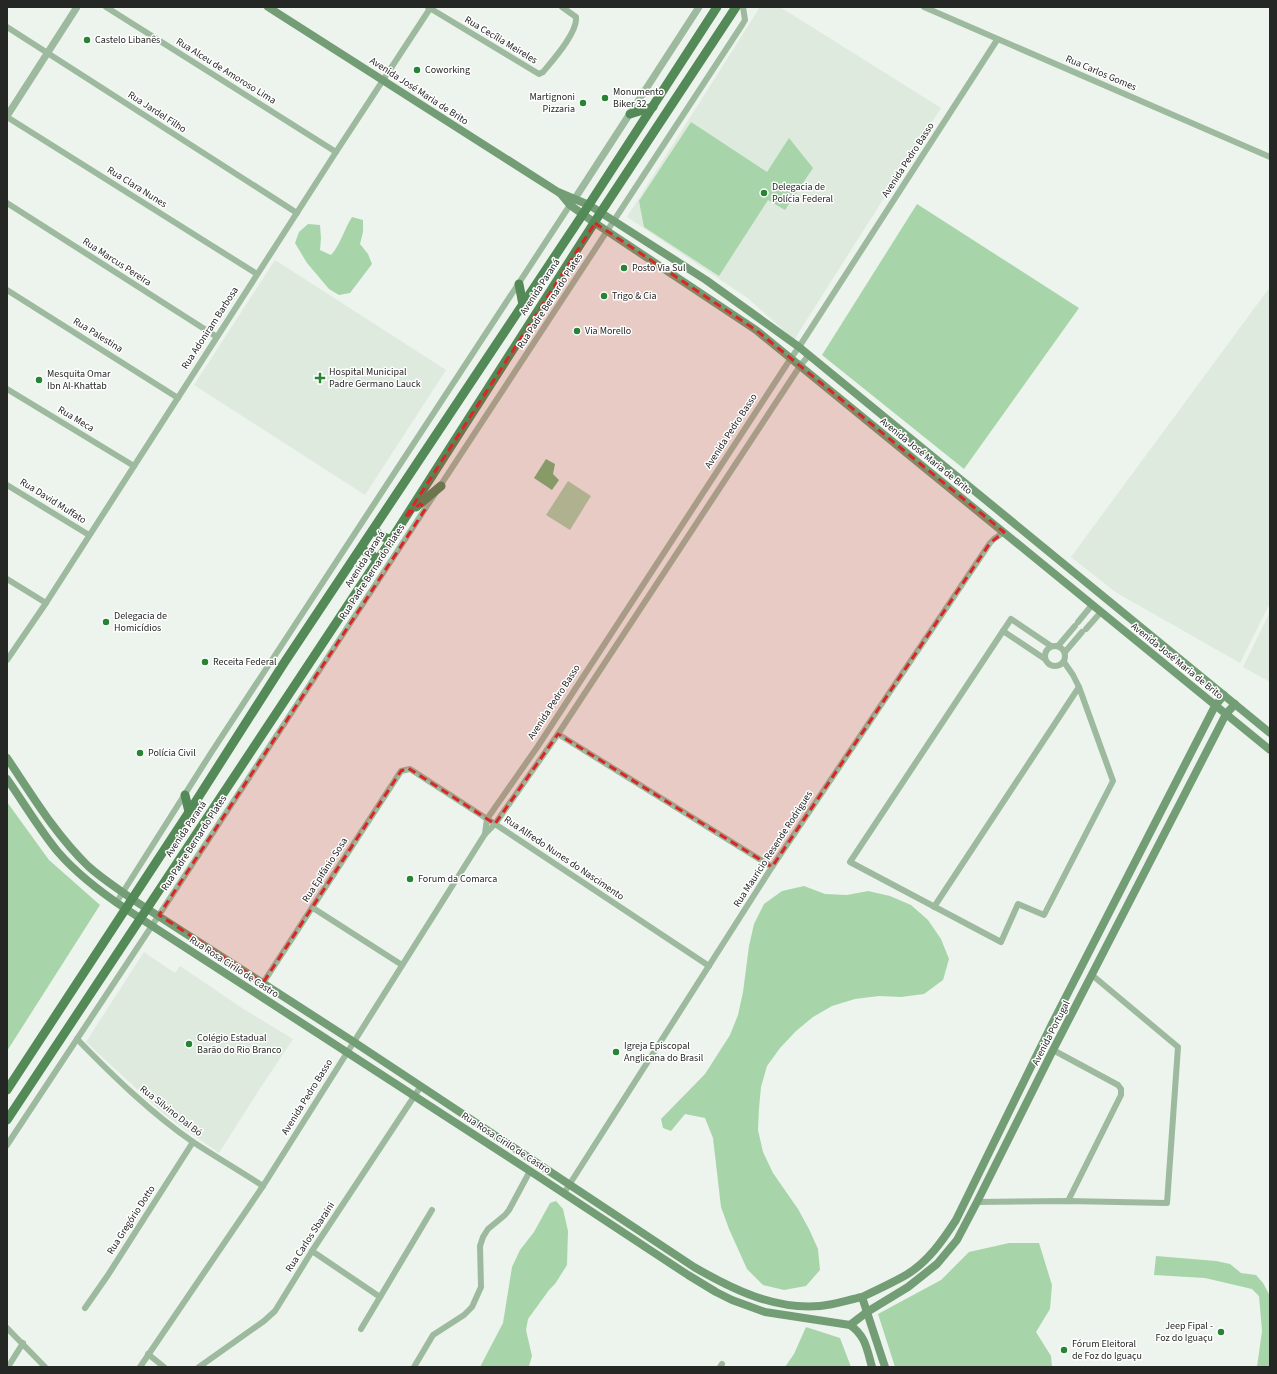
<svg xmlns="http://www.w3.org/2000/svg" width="1277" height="1374" viewBox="0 0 1277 1374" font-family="'Source Sans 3',sans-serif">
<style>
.built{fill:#ddeadd}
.green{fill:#a7d5a9}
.water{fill:#75b778}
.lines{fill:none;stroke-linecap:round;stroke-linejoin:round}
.minor{stroke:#9dba9e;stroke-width:6}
.tertiary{stroke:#9dba9e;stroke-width:7}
.secondary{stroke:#739e75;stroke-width:8}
.primary{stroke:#548a57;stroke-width:9}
.marked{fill:#d62828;fill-opacity:0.2;stroke:#d62828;stroke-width:3;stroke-dasharray:8 5;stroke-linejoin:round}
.poi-dot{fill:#278435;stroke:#fff;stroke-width:1.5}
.labels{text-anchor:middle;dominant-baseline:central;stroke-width:3;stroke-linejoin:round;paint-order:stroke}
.poi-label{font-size:10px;fill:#252725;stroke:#fff;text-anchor:start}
.street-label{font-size:10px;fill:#252725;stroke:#fff}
</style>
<rect width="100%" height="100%" fill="#edf4ed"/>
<g class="built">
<path d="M 760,7 L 780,7 L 941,108 L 794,340 L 749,299 L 627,217 Z"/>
<path d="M 275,260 L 446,370 L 365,495 L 194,385 Z"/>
<path d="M 1270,287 L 1270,603 L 1240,663 L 1117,593 L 1071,557 Z"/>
<path d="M 1270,612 L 1270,682 L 1243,667 Z"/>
<path d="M 144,952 L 175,973 L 180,966 L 242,1008 L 293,1039 L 259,1090 L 219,1153 L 164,1114 L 86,1042 Z"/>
</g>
<g class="green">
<path d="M 691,122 L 767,172 L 789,138 L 813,168 L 785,210 L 768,200 L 719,276 L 644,227 L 639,201 Z"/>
<path d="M 917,204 L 1079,308 L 964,469 L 822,355 Z"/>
<path d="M 352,217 L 363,220 L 363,232 L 360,244 L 368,254 L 372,264 L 350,293 L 339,295 L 329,289 L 307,263 L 295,243 L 299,232 L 308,224 L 320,225 L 321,238 L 320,250 L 331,255 C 341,244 344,229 352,217 Z"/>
<path d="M 568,481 L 591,496 L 570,530 L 546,515 Z"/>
<path d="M 7,802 L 49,860 L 100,905 L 7,1051 Z"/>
<path d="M 804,886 L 825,894 L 847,895 L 868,891 L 890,896 L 911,905 L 928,920 L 941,939 L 949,959 L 943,980 L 924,994 L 901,997 L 879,996 L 855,999 L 832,1006 L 813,1017 L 796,1031 L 780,1048 L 767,1066 L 761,1087 L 759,1108 L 758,1130 L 763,1152 L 773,1173 L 798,1209 L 809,1229 L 818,1249 L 820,1270 L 806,1286 L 784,1290 L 763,1285 L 747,1269 L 729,1229 L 721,1207 L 713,1138 L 705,1118 L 685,1114 L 671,1131 L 663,1128 L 661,1119 L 705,1074 L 730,1035 L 738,1015 L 743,992 L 749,946 L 754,924 L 764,904 L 782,891 Z"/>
<path d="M 556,1201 L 563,1209 L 568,1231 L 567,1265 L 555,1284 L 549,1290 L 528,1319 L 526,1330 L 532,1356 L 529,1366 L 526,1367 L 480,1367 L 503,1323 L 512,1267 L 520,1250 L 534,1232 L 550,1203 Z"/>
<path d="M 1009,1243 L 1039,1243 L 1052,1285 L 1050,1309 L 1036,1332 L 1051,1356 L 1052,1367 L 895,1367 L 878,1314 L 941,1280 L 969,1252 Z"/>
<path d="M 1156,1256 L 1216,1261 L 1230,1264 L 1241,1273 L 1256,1275 L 1263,1283 L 1270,1296 L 1270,1367 L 1257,1367 L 1262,1331 L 1259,1296 L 1252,1289 L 1205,1278 L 1154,1275 Z"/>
<path d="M 806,1327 L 840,1338 L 851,1367 L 785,1367 L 794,1354 Z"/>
</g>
<path class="water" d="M 546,459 L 555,464 L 553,474 L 559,480 L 552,490 L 534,478 Z"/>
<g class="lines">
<g class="minor">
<path d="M 106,7 L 336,152"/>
<path d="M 428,7 L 539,74 L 543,72 C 553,60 578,32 576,17 L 562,7"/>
<path d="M 924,7 L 1270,157"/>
<path d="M 7,27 L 297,213"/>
<path d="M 7,117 L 257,274"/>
<path d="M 7,203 L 217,337"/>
<path d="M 7,290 L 178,398"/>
<path d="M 7,389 L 134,466"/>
<path d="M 7,485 L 89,535"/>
<path d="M 7,579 L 46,603"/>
<path d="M 1078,622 L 1092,605"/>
<path d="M 1086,629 L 1101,612"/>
<path d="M 1003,631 L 1045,659"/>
<circle cx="1055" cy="656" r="10"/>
<path d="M 1051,646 L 1011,619 L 1003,631 L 850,862 L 1001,942 L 1018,904 L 1044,915 L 1113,781 L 1079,687 L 1073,675 L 1064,662"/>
<path d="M 1058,646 L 1075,626"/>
<path d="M 1065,652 L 1082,632"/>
<path d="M 7,660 L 46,603 L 336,152 L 431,7"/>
<path d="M 558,734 L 772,867"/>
<path d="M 485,834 L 487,819 L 538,746 L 791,358 L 799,347 L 997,40"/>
<path d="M 116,903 L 211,753 L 570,205"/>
<path d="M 934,907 L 1079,687"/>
<path d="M 313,908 L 402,965"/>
<path d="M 263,983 L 401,771 L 410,769 L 495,824 L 709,966"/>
<path d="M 77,1039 C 113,1076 151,1113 193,1142 C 216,1157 240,1171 263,1186"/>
<path d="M 1053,1050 L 1118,1085 L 1121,1089 L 1121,1095 L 1068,1201"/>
<path d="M 7,1145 L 159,915 L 742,25 L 745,20 L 743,7"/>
<path d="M 564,1193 L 772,867 L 990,543 L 994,539 L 1004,532"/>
<path d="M 977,1202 L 1068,1201 L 1167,1203 L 1178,1047 L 1092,975"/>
<path d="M 312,1251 L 380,1297"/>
<path d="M 85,1308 L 108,1275 L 193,1142"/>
<path d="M 7,1328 L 45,1367"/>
<path d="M 361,1329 L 432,1210"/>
<path d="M 148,1354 L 164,1367"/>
<path d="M 8,1367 L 23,1343"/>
<path d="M 140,1367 L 263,1186 L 485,834 L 495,824 L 558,734 L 800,366 L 809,355"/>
<path d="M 199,1367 L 264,1321 L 275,1311 L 312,1251 L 421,1086"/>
<path d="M 414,1367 L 433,1335 L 464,1315 L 472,1307 L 481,1287 L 480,1246 L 483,1237 L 488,1229 L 505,1215 L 509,1210 L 530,1171"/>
<path d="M 720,1367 L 722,1364"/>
</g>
<g class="tertiary">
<path d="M 7,116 L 77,7"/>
<path d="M 572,203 L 699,7"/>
</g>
<g class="secondary">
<path d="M 268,7 L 558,192 L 589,205 L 614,221 L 706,280 L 799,347 L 1270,733"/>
<path d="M 560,193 L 570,205 L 595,223 L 756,330 L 1270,750"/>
<path d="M 7,758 C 32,795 55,834 88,866 C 101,878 117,888 132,899 L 354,1042 L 694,1267 C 732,1289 774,1310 820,1306 C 834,1305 848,1300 862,1297 L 885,1367"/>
<path d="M 7,779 C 24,803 39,829 58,852 C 77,874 102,893 126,909 L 530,1171 L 688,1275 L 716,1292 L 732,1300 L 765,1312 L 850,1325 C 866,1336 867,1350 872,1367"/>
<path d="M 862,1297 C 877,1290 892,1283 906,1275 C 928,1262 943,1240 956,1220 L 1052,1024 L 1215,706 L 1224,695"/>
<path d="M 850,1325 L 867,1312 L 908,1287 L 937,1264 L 957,1240 L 977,1202 L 1053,1050 L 1226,714 L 1235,704"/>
</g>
<g class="primary">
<path d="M 630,114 L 653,107"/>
<path d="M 519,284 L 523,305"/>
<path d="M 416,507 L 441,486"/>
<path d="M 374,529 L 379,535 L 391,540"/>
<path d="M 361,549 L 372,555 L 378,561"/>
<path d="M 185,795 L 189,812"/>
<path d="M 7,1090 L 189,812 L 284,663 L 583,214 L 717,7"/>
<path d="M 7,1120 L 391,540 L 601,212 L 736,7"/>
</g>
</g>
<path class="marked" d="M 595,223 L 756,330 L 1004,532 L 990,543 L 772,867 L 558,734 L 495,824 L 408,768 L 401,771 L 263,983 L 159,915 L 426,508 L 420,504 L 405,518 Z"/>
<g class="poi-dot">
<circle cx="87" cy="40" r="4"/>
<circle cx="417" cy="70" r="4"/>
<circle cx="605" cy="98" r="4"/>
<circle cx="583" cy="103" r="4"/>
<circle cx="764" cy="193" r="4"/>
<circle cx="624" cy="268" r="4"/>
<circle cx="604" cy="296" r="4"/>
<circle cx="577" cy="331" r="4"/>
<path d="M318 372h4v4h4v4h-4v4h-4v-4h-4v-4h4z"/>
<circle cx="39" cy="380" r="4"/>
<circle cx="106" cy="622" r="4"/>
<circle cx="205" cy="662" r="4"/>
<circle cx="140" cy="753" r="4"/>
<circle cx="410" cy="879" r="4"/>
<circle cx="189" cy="1044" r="4"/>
<circle cx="616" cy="1052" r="4"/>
<circle cx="1221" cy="1332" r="4"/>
<circle cx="1064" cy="1350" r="4"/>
</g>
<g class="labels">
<g class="poi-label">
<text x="95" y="40">Castelo Libanês</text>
<text x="425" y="70">Coworking</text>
<text x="613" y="92">Monumento<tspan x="613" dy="12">Biker 32</tspan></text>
<text x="575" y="97" text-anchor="end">Martignoni<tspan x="575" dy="12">Pizzaria</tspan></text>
<text x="772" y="187">Delegacia de<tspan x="772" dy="12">Polícia Federal</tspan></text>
<text x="632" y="268">Posto Via Sul</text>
<text x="612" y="296">Trigo &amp; Cia</text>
<text x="585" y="331">Via Morello</text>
<text x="329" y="372">Hospital Municipal<tspan x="329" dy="12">Padre Germano Lauck</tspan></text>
<text x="47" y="374">Mesquita Omar<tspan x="47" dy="12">Ibn Al-Khattab</tspan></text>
<text x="114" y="616">Delegacia de<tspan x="114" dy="12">Homicídios</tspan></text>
<text x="213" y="662">Receita Federal</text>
<text x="148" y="753">Polícia Civil</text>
<text x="418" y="879">Forum da Comarca</text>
<text x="197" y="1038">Colégio Estadual<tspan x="197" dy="12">Barão do Rio Branco</tspan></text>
<text x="624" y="1046">Igreja Episcopal<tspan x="624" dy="12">Anglicana do Brasil</tspan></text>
<text x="1213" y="1326" text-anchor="end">Jeep Fipal -<tspan x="1213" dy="12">Foz do Iguaçu</tspan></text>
<text x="1072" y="1344">Fórum Eleitoral<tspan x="1072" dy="12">de Foz do Iguaçu</tspan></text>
</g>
<g class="street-label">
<text transform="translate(501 40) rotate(31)">Rua Cecília Meireles</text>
<text transform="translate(226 71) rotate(32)">Rua Alceu de Amoroso Lima</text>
<text transform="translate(1101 73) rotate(23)">Rua Carlos Gomes</text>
<text transform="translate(419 91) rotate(33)">Avenida José Maria de Brito</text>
<text transform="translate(157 112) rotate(33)">Rua Jardel Filho</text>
<text transform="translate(908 160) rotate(-57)">Avenida Pedro Basso</text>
<text transform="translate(137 187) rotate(32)">Rua Clara Nunes</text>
<text transform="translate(117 262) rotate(33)">Rua Marcus Pereira</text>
<text transform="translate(540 287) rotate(-57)">Avenida Paraná</text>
<text transform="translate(550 301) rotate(-57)">Rua Padre Bernardo Plates</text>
<text transform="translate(210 328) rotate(-57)">Rua Adoniram Barbosa</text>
<text transform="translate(98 335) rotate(32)">Rua Palestina</text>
<text transform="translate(76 419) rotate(31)">Rua Meca</text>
<text transform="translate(731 431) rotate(-57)">Avenida Pedro Basso</text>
<text transform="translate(926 456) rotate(39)">Avenida José Maria de Brito</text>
<text transform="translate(53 501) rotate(32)">Rua David Muffato</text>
<text transform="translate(365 559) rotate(-57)">Avenida Paraná</text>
<text transform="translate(372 572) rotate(-57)">Rua Padre Bernardo Plates</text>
<text transform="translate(1177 661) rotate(39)">Avenida José Maria de Brito</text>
<text transform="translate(554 702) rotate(-57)">Avenida Pedro Basso</text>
<text transform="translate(186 829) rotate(-56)">Avenida Paraná</text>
<text transform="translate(194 843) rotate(-57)">Rua Padre Bernardo Plates</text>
<text transform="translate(773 849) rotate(-57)">Rua Mauricio Resende Rodrigues</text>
<text transform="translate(564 858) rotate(34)">Rua Alfredo Nunes do Nascimento</text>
<text transform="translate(325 870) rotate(-57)">Rua Epifânio Sosa</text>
<text transform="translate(234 967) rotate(33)">Rua Rosa Cirilo de Castro</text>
<text transform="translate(1051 1033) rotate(-63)">Avenida Portugal</text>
<text transform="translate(307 1097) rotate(-58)">Avenida Pedro Basso</text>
<text transform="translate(171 1111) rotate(38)">Rua Silvino Dal Bó</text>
<text transform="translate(506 1143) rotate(33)">Rua Rosa Cirilo de Castro</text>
<text transform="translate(131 1220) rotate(-57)">Rua Gregório Dotto</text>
<text transform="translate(310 1237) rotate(-57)">Rua Carlos Sbaraini</text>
</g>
</g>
<rect width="1277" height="1374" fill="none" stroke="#252725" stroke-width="16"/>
</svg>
